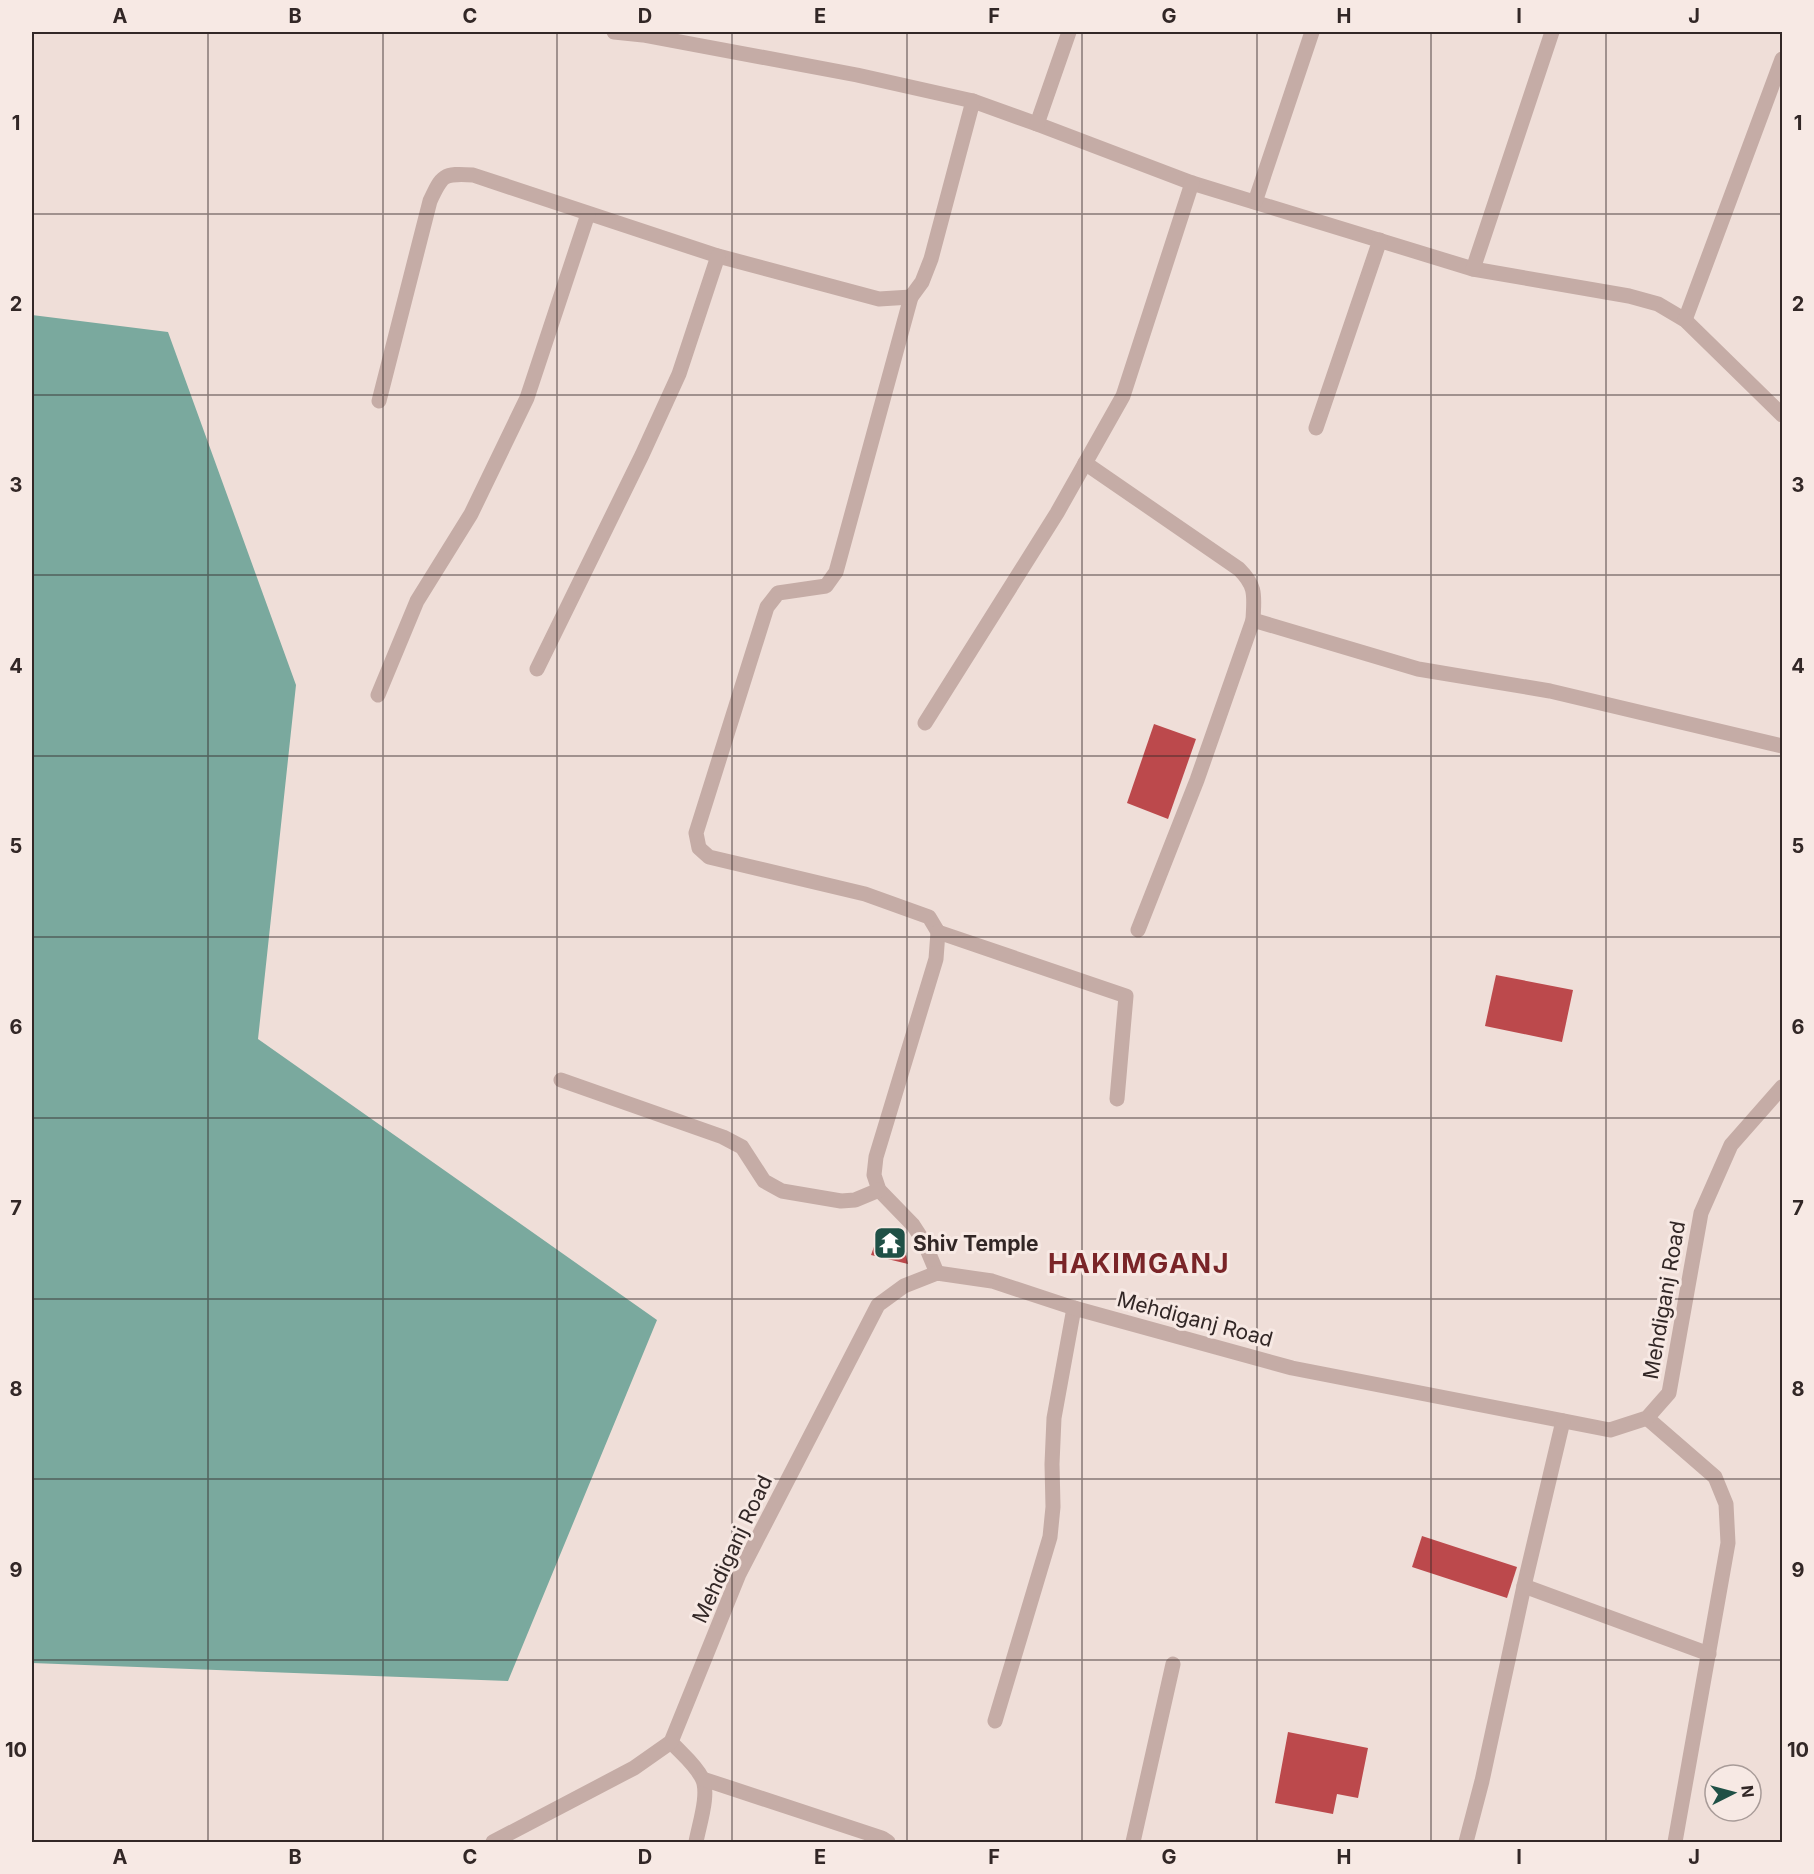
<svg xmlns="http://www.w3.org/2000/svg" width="1814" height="1874" viewBox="0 0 1814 1874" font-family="Inter,sans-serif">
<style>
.water{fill:#7aa99e}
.building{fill:#bc494c}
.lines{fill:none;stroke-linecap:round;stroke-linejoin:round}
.minor{stroke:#c5aca6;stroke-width:15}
.grid{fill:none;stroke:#322726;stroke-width:1.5;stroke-opacity:0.55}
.labels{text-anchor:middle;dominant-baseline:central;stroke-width:6;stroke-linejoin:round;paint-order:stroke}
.poi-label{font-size:21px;font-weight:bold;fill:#322726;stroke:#f7e9e4;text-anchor:start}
.street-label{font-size:21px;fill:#322726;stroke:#f7e9e4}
.district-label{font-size:27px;font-weight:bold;letter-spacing:1.5px;fill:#7a2528;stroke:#f7e9e4}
.neatline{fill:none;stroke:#322726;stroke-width:2}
.grid-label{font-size:20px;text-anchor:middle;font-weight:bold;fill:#322726}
</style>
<rect width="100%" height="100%" fill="#efded8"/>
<path class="water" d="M 32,315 L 168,332 L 296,685 L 258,1039 L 657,1320 L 508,1681 L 32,1663 Z"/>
<g class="building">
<path d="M 1154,724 L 1196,739 L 1168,819 L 1127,803 Z"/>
<path d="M 1496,975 L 1573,990 L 1562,1042 L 1485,1026 Z"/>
<path d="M 880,1230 L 901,1231 L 908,1264 L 871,1255 Z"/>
<path d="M 1422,1536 L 1517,1567 L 1507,1598 L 1412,1567 Z"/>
<path d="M 1288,1732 L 1368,1748 L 1358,1798 L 1337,1794 L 1333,1814 L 1275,1803 Z"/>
</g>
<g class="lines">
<g class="minor">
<path d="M 614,32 L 643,35 L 857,75 L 973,101 L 1037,124 L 1192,183 L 1473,269 L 1629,296 L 1658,304 L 1685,320 L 1782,415"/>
<path d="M 1037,124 L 1069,32"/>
<path d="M 1255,202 L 1312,32"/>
<path d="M 1473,269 L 1552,32"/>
<path d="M 911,297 L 836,572 L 826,586 L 778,593 L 767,607 L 696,833 L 699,848 L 709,857 L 865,894 L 929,917 L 938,932 L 936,959 L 876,1157 L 874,1175 L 879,1190 L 913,1225 L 924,1242 L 937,1273"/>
<path d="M 1685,320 L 1782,59"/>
<path d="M 379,401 L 430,201 C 442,175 443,173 473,175 L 718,256 L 879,299 L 911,297 L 922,282 L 931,259 L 973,101"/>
<path d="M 1316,428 L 1380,240"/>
<path d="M 1085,463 L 1239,569 C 1257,587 1254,596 1253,620 L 1197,780 L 1138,930"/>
<path d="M 1253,620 L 1418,669 L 1550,691 L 1782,746"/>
<path d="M 537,669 L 642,455 L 679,374 L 718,256"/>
<path d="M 378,695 L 417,601 L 471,514 L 527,398 L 588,214"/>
<path d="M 925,723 L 1057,513 L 1123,396 L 1192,183"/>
<path d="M 938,932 L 1126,996 L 1117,1099"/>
<path d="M 561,1080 L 723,1137 L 742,1147 L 764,1181 L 782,1191 L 841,1201 L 855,1200 L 879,1190"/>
<path d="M 1647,1418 L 1715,1477 L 1726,1504 L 1728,1543 L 1675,1842"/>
<path d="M 1524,1586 L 1709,1654"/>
<path d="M 995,1721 L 1050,1537 L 1053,1507 L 1052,1464 L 1054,1418 L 1074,1308"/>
<path d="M 671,1742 C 681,1753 695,1764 702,1778 C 710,1793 699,1825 696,1842"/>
<path d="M 703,1779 L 882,1838 L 888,1842"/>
<path d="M 493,1842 L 634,1768 L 671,1742 L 739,1574 L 878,1305 L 904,1286 L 937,1273 L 992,1281 L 1074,1308 L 1292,1368 L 1610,1430 L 1647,1418 L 1669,1393 L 1701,1213 L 1731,1145 L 1782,1087"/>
<path d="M 1133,1842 L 1173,1664"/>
<path d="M 1466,1842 L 1482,1781 L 1524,1586 L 1563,1421"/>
</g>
</g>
<path class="grid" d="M 208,32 L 208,1842M 383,32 L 383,1842M 557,32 L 557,1842M 732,32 L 732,1842M 907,32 L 907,1842M 1082,32 L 1082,1842M 1257,32 L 1257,1842M 1431,32 L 1431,1842M 1606,32 L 1606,1842M 32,214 L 1782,214M 32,395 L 1782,395M 32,575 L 1782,575M 32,756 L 1782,756M 32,937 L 1782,937M 32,1118 L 1782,1118M 32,1299 L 1782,1299M 32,1479 L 1782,1479M 32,1660 L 1782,1660"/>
<defs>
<symbol id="temple-square" viewBox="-11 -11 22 22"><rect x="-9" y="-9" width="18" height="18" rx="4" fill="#1f5046" stroke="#f7e9e4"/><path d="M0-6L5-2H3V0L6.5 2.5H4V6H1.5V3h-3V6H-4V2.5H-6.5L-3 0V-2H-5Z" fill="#fff"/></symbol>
</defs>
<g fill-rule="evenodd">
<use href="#temple-square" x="871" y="1224" width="38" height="38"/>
</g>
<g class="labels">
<g class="poi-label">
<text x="913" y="1243">Shiv Temple</text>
</g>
<g class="street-label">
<text transform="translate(1664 1300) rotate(-80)">Mehdiganj Road</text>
<text transform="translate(1195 1319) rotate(15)">Mehdiganj Road</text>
<text transform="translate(732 1549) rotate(-65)">Mehdiganj Road</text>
</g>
<g class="district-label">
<text x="1139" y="1263">HAKIMGANJ</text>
</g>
</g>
<rect width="1814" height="1874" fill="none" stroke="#f7e9e4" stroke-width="66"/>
<g transform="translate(1733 1793) rotate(84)"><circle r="28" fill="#f7e9e4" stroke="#a89b98" stroke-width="1.5"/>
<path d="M0-4.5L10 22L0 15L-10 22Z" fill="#1f5046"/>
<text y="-9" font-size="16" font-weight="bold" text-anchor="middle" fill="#322726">N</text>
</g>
<rect x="33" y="33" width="1748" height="1808" class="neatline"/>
<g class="grid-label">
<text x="120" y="23">A</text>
<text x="295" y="23">B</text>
<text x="470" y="23">C</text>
<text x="645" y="23">D</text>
<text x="820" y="23">E</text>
<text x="994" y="23">F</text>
<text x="1169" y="23">G</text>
<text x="1344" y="23">H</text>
<text x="1519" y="23">I</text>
<text x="1694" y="23">J</text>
<text x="16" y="130">1</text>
<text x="1798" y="130">1</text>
<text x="16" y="311">2</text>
<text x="1798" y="311">2</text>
<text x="16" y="492">3</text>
<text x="1798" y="492">3</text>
<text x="16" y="673">4</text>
<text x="1798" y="673">4</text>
<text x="16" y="853">5</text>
<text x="1798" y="853">5</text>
<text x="16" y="1034">6</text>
<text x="1798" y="1034">6</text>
<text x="16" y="1215">7</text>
<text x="1798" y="1215">7</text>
<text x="16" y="1396">8</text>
<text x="1798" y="1396">8</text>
<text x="16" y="1577">9</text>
<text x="1798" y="1577">9</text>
<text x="16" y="1757">10</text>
<text x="1798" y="1757">10</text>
<text x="120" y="1864">A</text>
<text x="295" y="1864">B</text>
<text x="470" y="1864">C</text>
<text x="645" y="1864">D</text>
<text x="820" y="1864">E</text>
<text x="994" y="1864">F</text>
<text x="1169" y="1864">G</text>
<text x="1344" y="1864">H</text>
<text x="1519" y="1864">I</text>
<text x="1694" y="1864">J</text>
</g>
</svg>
